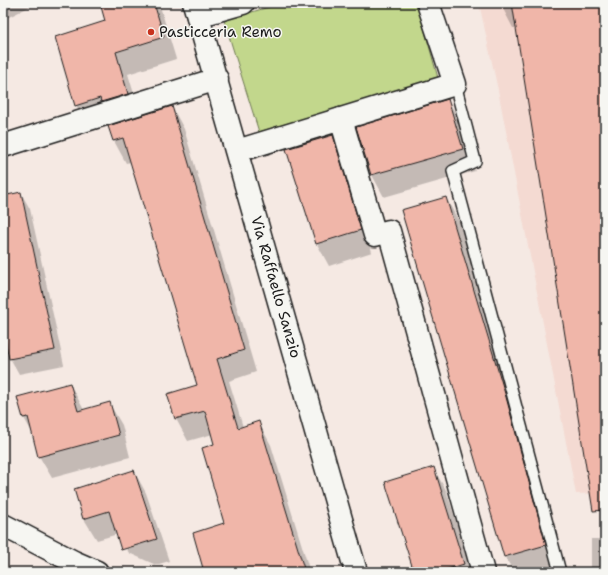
<svg xmlns="http://www.w3.org/2000/svg" width="608" height="575" viewBox="0 0 608 575" font-family="'Shantell Sans',sans-serif">
<style>
.built{fill:#f4dad2}
.green{fill:#c2d78c;stroke:#6f7a54}
.shadow{fill:#0003}
.building{fill:#f0b6a9;stroke:#1c1c1c}
.lines{fill:none;stroke-linecap:round;stroke-linejoin:round}
.service-casing{stroke:#1c1c1c;stroke-width:14}
.minor-casing{stroke:#1c1c1c;stroke-width:25}
.service{stroke:#f6f6f2;stroke-width:11}
.minor{stroke:#f6f6f2;stroke-width:22}
.poi-dot{fill:#c8321e;stroke:#f6f6f2;stroke-width:1.5}
.labels{text-anchor:middle;dominant-baseline:central;stroke-width:3;stroke-linejoin:round;paint-order:stroke}
.poi-label{font-size:15px;fill:#1c1c1c;stroke:#f6f6f2;text-anchor:start}
.street-label{font-size:15px;fill:#1c1c1c;stroke:#f6f6f2}
</style>
<rect width="100%" height="100%" fill="#f5e9e3"/>
<filter id="ink" filterUnits="userSpaceOnUse"><feTurbulence type="fractalNoise" baseFrequency=".025" numOctaves="2"/><feDisplacementMap in="SourceGraphic" scale="8" xChannelSelector="R" yChannelSelector="G"/><feConvolveMatrix kernelMatrix="1 2 1 2 8 2 1 2 1" color-interpolation-filters="sRGB"/></filter>
<g filter="url(#ink)">
<path class="built" d="M 479,3 L 605,3 L 605,493 L 576,494 L 498,90 Z"/>
<path class="green" d="M 283,3 L 417,3 L 438,78 L 259,132 L 224,20 Z"/>
<g class="shadow">
<path d="M 3,3 L 37,3 L 3,20 Z"/>
<path d="M 101,3 L 159,3 L 176,59 L 128,74 L 141,117 L 172,107 L 184,129 L 256,372 L 229,381 L 243,427 L 259,423 L 271,445 L 310,572 L 205,572 L 226,524 L 216,445 L 213,434 L 188,441 L 176,419 L 168,395 L 198,386 L 131,162 L 126,163 L 114,141 L 110,127 L 116,125 L 113,120 L 89,127 L 76,105 L 107,22 Z"/>
<path d="M 500,3 L 605,3 L 605,502 L 517,28 L 513,28 Z"/>
<path d="M 448,100 L 460,122 L 475,171 L 384,197 L 372,175 L 358,128 Z"/>
<path d="M 332,136 L 345,158 L 372,252 L 329,266 L 317,244 Z"/>
<path d="M 21,193 L 30,209 L 64,365 L 19,374 L 10,358 L 3,323 L 3,197 Z"/>
<path d="M 446,198 L 461,225 L 521,425 L 560,572 L 514,572 L 505,557 L 403,211 Z"/>
<path d="M 70,384 L 84,410 L 109,403 L 122,425 L 130,457 L 52,478 L 39,456 L 33,434 L 24,418 L 19,398 Z"/>
<path d="M 433,468 L 446,490 L 472,572 L 415,572 Z"/>
<path d="M 134,471 L 146,493 L 169,561 L 156,565 L 129,553 L 118,534 L 97,540 L 84,519 Z"/>
<rect x="591" y="539" width="14" height="33"/>
</g>
<g class="building">
<path d="M 100,3 L 154,3 L 164,37 L 116,52 L 128,94 L 101,102 L 100,98 L 75,106 L 55,37 L 105,21 Z"/>
<path d="M 512,3 L 605,3 L 605,510 L 593,511 Z"/>
<path d="M 448,99 L 463,149 L 371,175 L 356,127 Z"/>
<path d="M 172,106 L 244,350 L 217,359 L 238,428 L 259,421 L 305,572 L 204,572 L 193,533 L 224,523 L 202,448 L 214,444 L 205,411 L 175,419 L 167,394 L 197,385 L 123,138 L 113,141 L 108,126 Z"/>
<path d="M 333,135 L 361,230 L 316,244 L 286,149 Z"/>
<path d="M 21,192 L 55,350 L 9,359 L 3,328 L 3,196 Z"/>
<path d="M 446,197 L 506,397 L 546,545 L 504,557 L 401,210 Z"/>
<path d="M 70,383 L 78,411 L 110,402 L 119,435 L 38,457 L 28,417 L 23,418 L 17,397 Z"/>
<path d="M 434,467 L 464,564 L 438,572 L 414,572 L 385,482 Z"/>
<path d="M 134,470 L 157,539 L 121,550 L 109,511 L 83,519 L 74,489 Z"/>
</g>
<g class="lines">
<defs>
<path id="service" d="M 455,84 L 475,161 L 453,171 L 560,572"/>
<g id="minor">
<path d="M 194,3 L 356,572"/>
<path d="M 198,16 L 243,3"/>
<path d="M 341,119 L 375,235 L 389,231 L 483,572"/>
<path d="M 3,146 L 217,79"/>
<path d="M 237,151 L 455,84 L 428,3"/>
<path d="M 3,525 L 74,562 L 97,572"/>
</g>
</defs>
<use href="#service" class="service-casing"/>
<use href="#minor" class="minor-casing"/>
<use href="#service" class="service"/>
<use href="#minor" class="minor"/>
</g>
</g>
<circle class="poi-dot" cx="151" cy="32" r="4"/>
<g class="labels">
<g class="poi-label">
<text x="159" y="32">Pasticceria Remo</text>
</g>
<g class="street-label">
<text transform="translate(276 287) rotate(74)">Via Raffaello Sanzio</text>
</g>
</g>
<rect width="608" height="575" fill="none" stroke="#f6f6f2" stroke-width="16"/>
<rect x="8" y="8" width="592" height="559" fill="none" stroke="#1c1c1c" stroke-width="1.5" filter="url(#ink)"/>
</svg>
